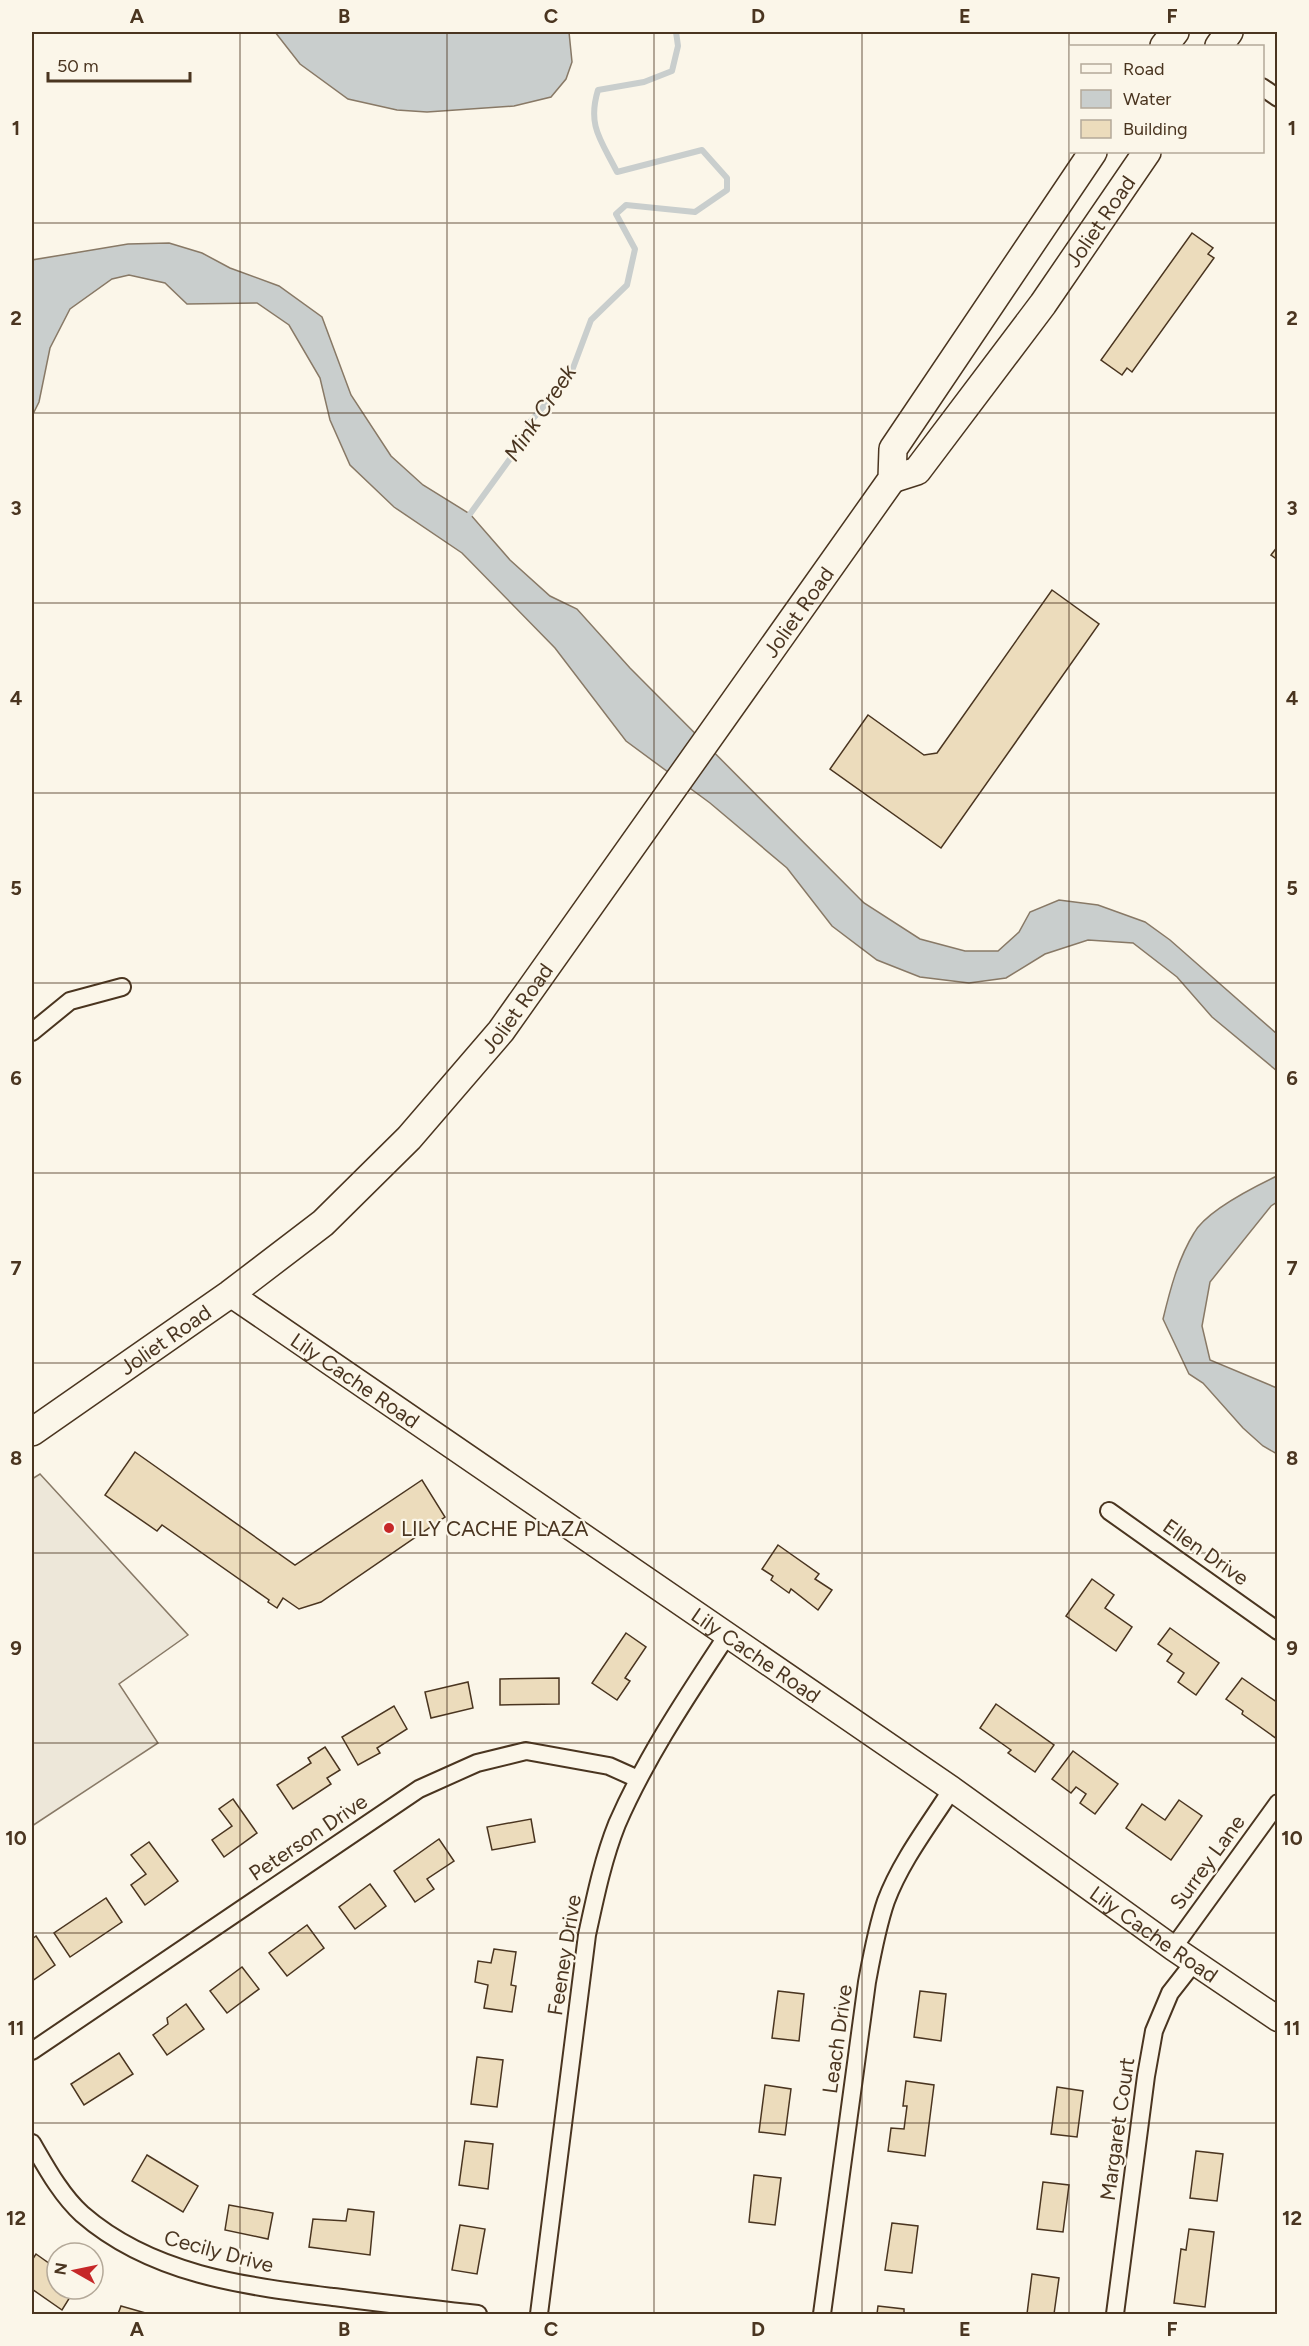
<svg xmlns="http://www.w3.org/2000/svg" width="1309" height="2346" viewBox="0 0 1309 2346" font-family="Figtree,sans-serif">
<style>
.parking{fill:#ede7d9;stroke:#887966;stroke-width:1.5}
.water{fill:#c9cecd;stroke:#887966;stroke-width:1.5}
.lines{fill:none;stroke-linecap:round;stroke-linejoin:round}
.stream{stroke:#c9cecd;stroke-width:6}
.building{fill:#ecdcbc;stroke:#4a3520;stroke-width:1.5}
.street-casing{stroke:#4a3520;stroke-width:20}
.secondary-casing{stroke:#4a3520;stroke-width:27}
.primary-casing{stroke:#4a3520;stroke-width:30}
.street{stroke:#fbf6e9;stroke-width:16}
.secondary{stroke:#fbf6e9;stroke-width:24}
.primary{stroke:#fbf6e9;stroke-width:27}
.grid{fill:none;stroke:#4a3520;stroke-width:1.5;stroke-opacity:0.55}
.poi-dot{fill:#c62828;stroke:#fbf6e9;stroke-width:2}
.labels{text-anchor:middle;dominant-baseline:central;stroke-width:4.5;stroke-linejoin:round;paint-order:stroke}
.street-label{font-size:21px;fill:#4a3520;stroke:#fbf6e9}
.poi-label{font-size:21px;fill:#4a3520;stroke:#fbf6e9;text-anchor:start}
.water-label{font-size:22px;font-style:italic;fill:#4a3520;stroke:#fbf6e9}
.neatline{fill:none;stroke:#4a3520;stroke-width:2}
.grid-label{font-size:20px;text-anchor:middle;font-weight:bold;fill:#4a3520}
</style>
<rect width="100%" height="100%" fill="#fbf6e9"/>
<path class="parking" d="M 40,1474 L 188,1635 L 119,1684 L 158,1743 L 32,1826 L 32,1479 Z"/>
<g class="water">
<path d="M 275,32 L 569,32 L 572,62 L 566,79 L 551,97 L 514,106 L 427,112 L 397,110 L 348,99 L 300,64 Z"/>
<path d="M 169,243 L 202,253 L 230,268 L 279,286 L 322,317 L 351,395 L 391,456 L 423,485 L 470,514 L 510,560 L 550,596 L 577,609 L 630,668 L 864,903 L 920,939 L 965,951 L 998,951 L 1019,932 L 1030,912 L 1059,900 L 1098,905 L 1145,922 L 1170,940 L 1277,1034 L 1277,1071 L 1212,1017 L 1177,977 L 1133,943 L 1088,940 L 1045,954 L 1006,978 L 969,983 L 920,977 L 877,960 L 832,926 L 787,868 L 710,803 L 626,741 L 555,648 L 462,553 L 394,507 L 350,465 L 330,420 L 320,378 L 289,325 L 257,303 L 187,304 L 165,283 L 129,275 L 112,279 L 70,309 L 50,348 L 39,402 L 32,416 L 32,260 L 128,244 Z"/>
<path d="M 1277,1176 L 1277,1202 L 1271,1206 L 1210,1282 L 1202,1326 L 1210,1360 L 1277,1388 L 1277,1454 L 1263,1446 L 1243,1428 L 1203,1383 L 1189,1374 L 1163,1319 C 1170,1290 1178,1259 1194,1233 C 1207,1210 1254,1187 1277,1176 Z"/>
</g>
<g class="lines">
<path class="stream" d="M 470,514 L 523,441 L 530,422 L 570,376 L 591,320 L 627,285 L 635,249 L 616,214 L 626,205 L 695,212 L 727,190 L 727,178 L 702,150 L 617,172 C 601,140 587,126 598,90 L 644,82 L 672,71 L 678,46 L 676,32"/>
</g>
<g class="building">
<path d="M 1192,233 L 1213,248 L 1208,254 L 1214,258 L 1132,372 L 1127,368 L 1122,375 L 1101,360 Z"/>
<path d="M 1278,546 L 1278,560 L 1271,555 Z"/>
<path d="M 1052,590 L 1099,624 L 941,848 L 830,769 L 868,715 L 924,755 L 937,753 Z"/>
<path d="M 135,1452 L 295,1565 L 422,1480 L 445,1517 L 321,1602 L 299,1609 L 283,1598 L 277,1608 L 268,1602 L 269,1600 L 162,1525 L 157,1531 L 105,1495 Z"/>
<path d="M 778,1545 L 819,1574 L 815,1579 L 832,1590 L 818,1610 L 791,1589 L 789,1593 L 771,1580 L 773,1576 L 762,1569 Z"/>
<path d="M 1092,1579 L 1114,1595 L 1105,1608 L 1132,1627 L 1116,1651 L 1066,1616 Z"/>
<path d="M 1170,1628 L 1219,1663 L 1196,1695 L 1178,1682 L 1184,1673 L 1167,1661 L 1172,1654 L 1158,1644 Z"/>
<path d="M 626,1633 L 646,1647 L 625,1678 L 630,1681 L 617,1700 L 592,1683 Z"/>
<path d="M 559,1678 L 559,1704 L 500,1705 L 500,1679 Z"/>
<path d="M 1242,1678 L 1278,1703 L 1277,1739 L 1242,1714 L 1243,1711 L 1226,1699 Z"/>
<path d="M 468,1682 L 473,1708 L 431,1718 L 425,1692 Z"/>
<path d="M 996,1704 L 1054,1745 L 1035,1772 L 1008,1753 L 1011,1750 L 980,1728 Z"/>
<path d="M 394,1706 L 407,1729 L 377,1748 L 380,1753 L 358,1765 L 342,1737 Z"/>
<path d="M 325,1747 L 340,1770 L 327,1778 L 331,1784 L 293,1809 L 277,1785 L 311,1763 L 308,1758 Z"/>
<path d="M 1073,1751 L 1118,1784 L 1095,1814 L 1080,1803 L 1086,1794 L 1076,1787 L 1071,1793 L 1052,1779 Z"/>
<path d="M 233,1799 L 257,1833 L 224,1857 L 212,1840 L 232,1826 L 219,1809 Z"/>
<path d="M 1179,1800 L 1202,1816 L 1171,1860 L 1126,1828 L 1142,1804 L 1165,1820 Z"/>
<path d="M 531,1819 L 535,1842 L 492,1850 L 487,1827 Z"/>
<path d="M 439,1839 L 454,1861 L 427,1879 L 434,1889 L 415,1902 L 394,1871 Z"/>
<path d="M 149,1842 L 178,1881 L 145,1905 L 131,1885 L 146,1874 L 131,1855 Z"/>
<path d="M 370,1884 L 386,1906 L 355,1929 L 339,1907 Z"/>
<path d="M 106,1898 L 122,1922 L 70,1957 L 54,1933 Z"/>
<path d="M 307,1925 L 324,1948 L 287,1976 L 269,1953 Z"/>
<path d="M 36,1936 L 55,1965 L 32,1981 L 32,1939 Z"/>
<path d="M 494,1949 L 516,1952 L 511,1985 L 516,1986 L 512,2012 L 484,2008 L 488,1985 L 475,1982 L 478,1961 L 491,1963 Z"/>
<path d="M 242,1967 L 259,1989 L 227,2013 L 210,1991 Z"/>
<path d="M 778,1991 L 804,1994 L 799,2041 L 772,2038 Z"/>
<path d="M 920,1991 L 946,1994 L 941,2041 L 914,2037 Z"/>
<path d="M 186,2004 L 204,2029 L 167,2055 L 153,2035 L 168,2024 L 167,2018 Z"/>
<path d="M 119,2053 L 133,2074 L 84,2105 L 71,2084 Z"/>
<path d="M 477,2057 L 503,2060 L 497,2107 L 471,2104 Z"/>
<path d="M 906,2081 L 934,2085 L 925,2156 L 888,2151 L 891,2128 L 904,2129 L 907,2106 L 903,2106 Z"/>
<path d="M 765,2085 L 791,2089 L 785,2135 L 759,2132 Z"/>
<path d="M 1057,2087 L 1083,2091 L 1077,2137 L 1051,2134 Z"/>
<path d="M 465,2141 L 493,2144 L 488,2189 L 459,2185 Z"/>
<path d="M 1196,2151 L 1223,2154 L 1217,2201 L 1190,2198 Z"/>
<path d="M 147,2155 L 198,2186 L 183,2212 L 132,2181 Z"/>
<path d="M 754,2175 L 781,2178 L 775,2225 L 749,2222 Z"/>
<path d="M 1043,2182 L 1069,2185 L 1063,2232 L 1037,2229 Z"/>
<path d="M 229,2205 L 273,2213 L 268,2239 L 225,2230 Z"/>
<path d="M 348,2209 L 374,2212 L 370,2255 L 309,2247 L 313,2219 L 346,2221 Z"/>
<path d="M 892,2223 L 918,2226 L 912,2273 L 885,2270 Z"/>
<path d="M 460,2225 L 485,2229 L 477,2274 L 452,2270 Z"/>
<path d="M 1189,2229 L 1214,2232 L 1205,2307 L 1174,2303 L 1181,2249 L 1186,2250 Z"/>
<path d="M 36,2254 L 57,2269 L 57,2289 L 75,2289 L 62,2310 L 32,2289 L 32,2260 Z"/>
<path d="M 1032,2274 L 1059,2278 L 1054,2314 L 1027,2314 Z"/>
<path d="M 121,2306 L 149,2314 L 118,2314 Z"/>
<path d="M 878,2306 L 904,2309 L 904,2314 L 877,2314 Z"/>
</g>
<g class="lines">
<defs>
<g id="street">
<path d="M 1262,87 L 1278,98"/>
<path d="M 32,1032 L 70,1001 L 122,987"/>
<path d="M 1109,1511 L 1278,1631"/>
<path d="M 1173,1948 L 1278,1803"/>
<path d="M 32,2051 L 419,1789 L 477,1763 L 526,1751 L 609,1766 L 638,1779"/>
<path d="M 32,2143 C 46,2167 61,2195 82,2214 C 152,2275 245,2286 333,2297 C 382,2303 430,2309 478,2314"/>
<path d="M 539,2314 L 587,1935 C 595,1898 603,1859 617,1824 C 646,1757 688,1695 728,1634"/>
<path d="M 822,2314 L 867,1982 C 872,1955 877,1927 886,1901 C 901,1861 929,1825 952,1789"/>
<path d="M 1115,2314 L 1146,2076 L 1154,2031 L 1170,1993 L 1195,1961"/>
</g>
<g id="secondary">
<path id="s1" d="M 230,1294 L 952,1789 L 1173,1948 L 1278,2019"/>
</g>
<g id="primary">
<path d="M 1164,46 L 1175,32"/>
<path d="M 1219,46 L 1229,32"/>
<path id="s2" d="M 892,479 L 917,471 L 1043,304 L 1147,152"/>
<path id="s3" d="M 32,1432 L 230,1294 L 323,1223 L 409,1138 L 501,1031 L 892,479 L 893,449 L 1093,152"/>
</g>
</defs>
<use href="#street" class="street-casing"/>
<use href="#secondary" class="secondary-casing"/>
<use href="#primary" class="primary-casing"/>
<use href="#street" class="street"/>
<use href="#secondary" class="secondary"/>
<use href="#primary" class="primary"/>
</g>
<path class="grid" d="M 240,32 L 240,2314M 447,32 L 447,2314M 654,32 L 654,2314M 862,32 L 862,2314M 1069,32 L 1069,2314M 32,223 L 1278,223M 32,413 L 1278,413M 32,603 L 1278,603M 32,793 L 1278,793M 32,983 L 1278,983M 32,1173 L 1278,1173M 32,1363 L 1278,1363M 32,1553 L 1278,1553M 32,1743 L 1278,1743M 32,1933 L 1278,1933M 32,2123 L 1278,2123"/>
<circle class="poi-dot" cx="389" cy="1528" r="6"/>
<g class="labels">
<g class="street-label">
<text stroke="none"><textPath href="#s2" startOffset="336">Joliet Road</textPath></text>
<text stroke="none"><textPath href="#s3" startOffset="1134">Joliet Road</textPath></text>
<text stroke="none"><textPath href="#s3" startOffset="648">Joliet Road</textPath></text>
<text stroke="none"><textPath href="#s3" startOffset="162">Joliet Road</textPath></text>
<text stroke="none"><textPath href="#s1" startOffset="152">Lily Cache Road</textPath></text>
<text transform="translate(1206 1552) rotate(35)">Ellen Drive</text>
<text stroke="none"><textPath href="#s1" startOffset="638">Lily Cache Road</textPath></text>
<text transform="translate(308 1837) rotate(-34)">Peterson Drive</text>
<text transform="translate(1207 1862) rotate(-54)">Surrey Lane</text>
<text stroke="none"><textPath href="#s1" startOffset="1124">Lily Cache Road</textPath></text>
<text transform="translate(564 1955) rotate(-81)">Feeney Drive</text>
<text transform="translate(837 2039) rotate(-82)">Leach Drive</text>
<text transform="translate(1117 2129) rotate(-82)">Margaret Court</text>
<text transform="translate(219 2251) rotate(15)">Cecily Drive</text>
</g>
<g class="poi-label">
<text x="401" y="1528">LILY CACHE PLAZA</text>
</g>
<g class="water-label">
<text transform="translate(540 413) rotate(-56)">Mink Creek</text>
</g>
</g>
<rect width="1309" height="2346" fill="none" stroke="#fbf6e9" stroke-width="66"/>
<rect x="1069" y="45" width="195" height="108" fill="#fbf6e9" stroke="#b4a999" stroke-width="1.5"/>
<rect x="1081" y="64" width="30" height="9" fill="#fbf6e9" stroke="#b4a999" stroke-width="1.5"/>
<text x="1123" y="75" font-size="18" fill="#4a3520">Road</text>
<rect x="1081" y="90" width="30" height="18" fill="#c9cecd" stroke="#b4a999" stroke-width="1.5"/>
<text x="1123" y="105" font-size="18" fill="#4a3520">Water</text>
<rect x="1081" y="120" width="30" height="18" fill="#ecdcbc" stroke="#b4a999" stroke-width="1.5"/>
<text x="1123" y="135" font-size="18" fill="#4a3520">Building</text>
<g transform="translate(75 2271) rotate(279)"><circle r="28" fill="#fbf6e9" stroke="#b4a999" stroke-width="1.5"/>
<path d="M0-4.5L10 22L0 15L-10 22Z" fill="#c62828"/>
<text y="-9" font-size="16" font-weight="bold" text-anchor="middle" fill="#4a3520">N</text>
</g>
<path d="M48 72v9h142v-9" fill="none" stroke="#4a3520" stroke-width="3"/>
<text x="57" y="72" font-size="18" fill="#4a3520" stroke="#fbf6e9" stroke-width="4.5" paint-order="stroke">50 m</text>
<rect x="33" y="33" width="1243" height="2280" class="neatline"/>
<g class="grid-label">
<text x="137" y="23">A</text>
<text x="344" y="23">B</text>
<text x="551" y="23">C</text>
<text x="758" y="23">D</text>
<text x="965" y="23">E</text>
<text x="1172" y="23">F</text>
<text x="16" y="135">1</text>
<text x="1292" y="135">1</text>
<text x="16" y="325">2</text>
<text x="1292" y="325">2</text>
<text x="16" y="515">3</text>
<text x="1292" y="515">3</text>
<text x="16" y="705">4</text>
<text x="1292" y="705">4</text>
<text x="16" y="895">5</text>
<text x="1292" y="895">5</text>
<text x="16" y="1085">6</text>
<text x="1292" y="1085">6</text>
<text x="16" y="1275">7</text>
<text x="1292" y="1275">7</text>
<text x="16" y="1465">8</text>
<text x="1292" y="1465">8</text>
<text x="16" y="1655">9</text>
<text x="1292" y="1655">9</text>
<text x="16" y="1845">10</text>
<text x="1292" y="1845">10</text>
<text x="16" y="2035">11</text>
<text x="1292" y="2035">11</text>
<text x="16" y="2225">12</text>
<text x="1292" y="2225">12</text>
<text x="137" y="2336">A</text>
<text x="344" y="2336">B</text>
<text x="551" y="2336">C</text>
<text x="758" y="2336">D</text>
<text x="965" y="2336">E</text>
<text x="1172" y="2336">F</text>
</g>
</svg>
